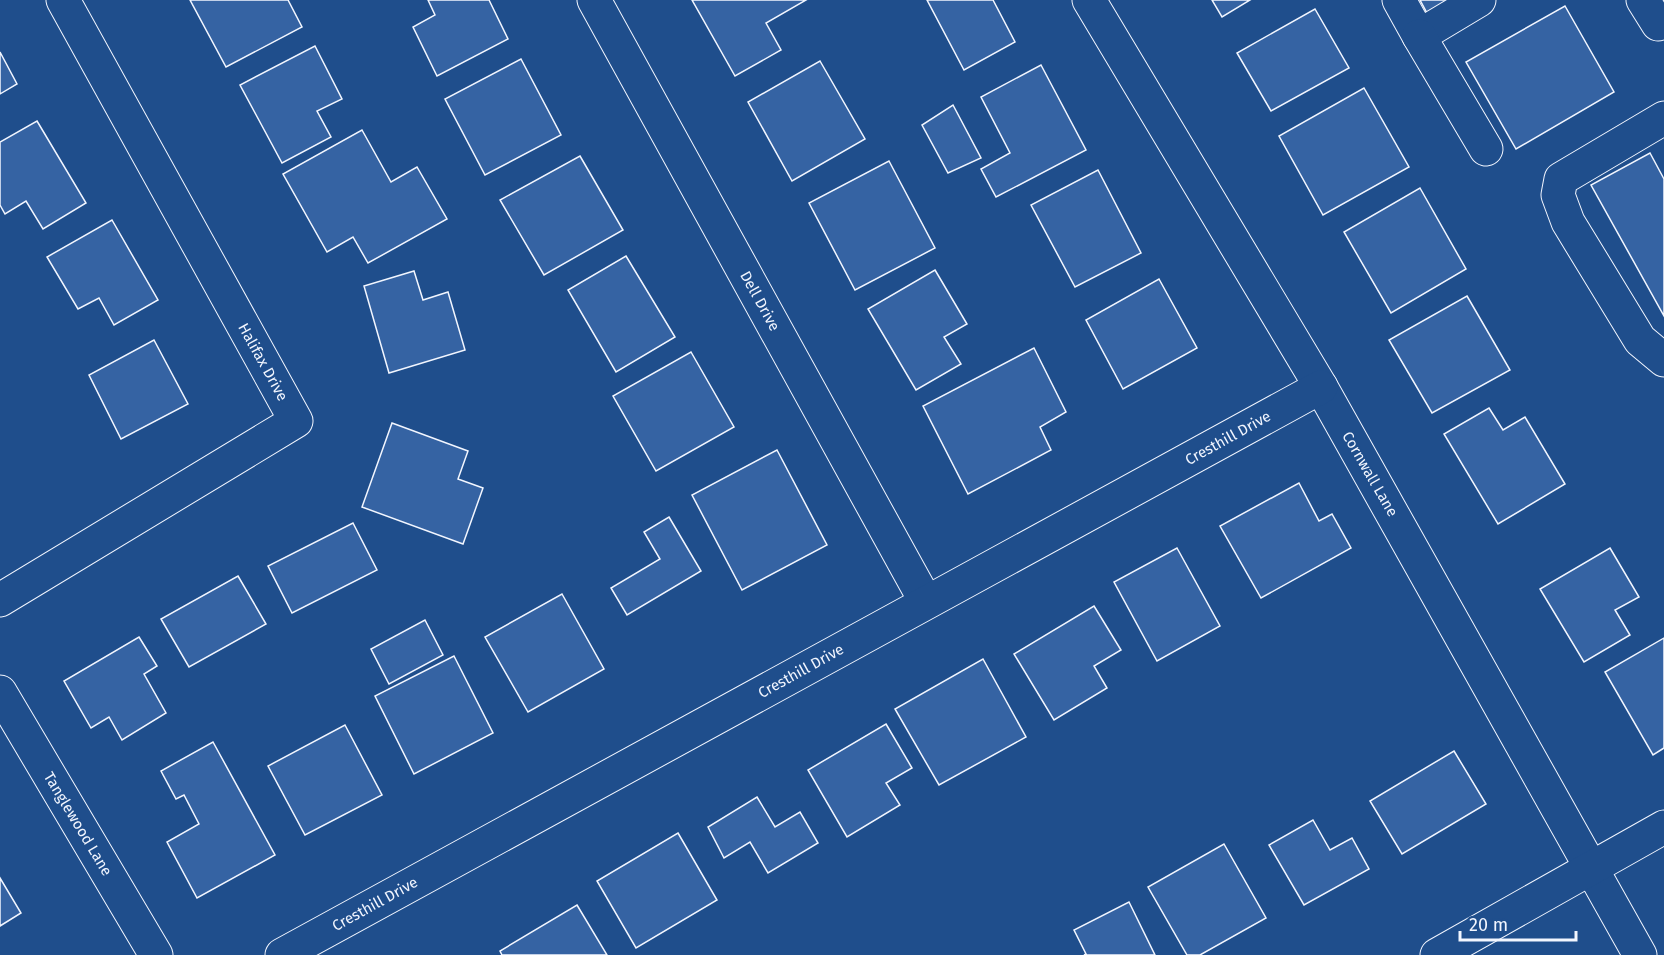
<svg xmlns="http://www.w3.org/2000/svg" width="1664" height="955" viewBox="0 0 1664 955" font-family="'Fira Sans',sans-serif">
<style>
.building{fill:#3563a3;stroke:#f2f6ff;stroke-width:1.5}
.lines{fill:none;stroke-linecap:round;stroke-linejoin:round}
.minor-casing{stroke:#f2f6ff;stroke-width:35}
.minor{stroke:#1f4e8c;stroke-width:33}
.labels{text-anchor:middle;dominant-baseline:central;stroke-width:4.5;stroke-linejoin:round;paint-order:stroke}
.street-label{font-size:15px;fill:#f2f6ff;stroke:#1f4e8c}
</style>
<rect width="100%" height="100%" fill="#1f4e8c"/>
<g class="building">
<path d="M 190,0 L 288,0 L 302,27 L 226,67 Z"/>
<path d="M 428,0 L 489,0 L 508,39 L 437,76 L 413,27 L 435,15 Z"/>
<path d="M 692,0 L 806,0 L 766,23 L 781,50 L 735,76 Z"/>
<path d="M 927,0 L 993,0 L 1015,42 L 964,70 Z"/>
<path d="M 1212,0 L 1250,0 L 1222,17 Z"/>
<path d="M 1420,0 L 1453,0 L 1428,15 Z"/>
<path d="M 1565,6 L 1614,92 L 1516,149 L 1466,62 Z"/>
<path d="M 1315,9 L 1349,68 L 1271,111 L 1237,53 Z"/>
<path d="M 315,46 L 342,99 L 317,111 L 331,137 L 282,163 L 240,85 Z"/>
<path d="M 0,52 L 17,84 L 0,94 Z"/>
<path d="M 521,59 L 561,135 L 485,175 L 445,99 Z"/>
<path d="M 820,61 L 865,139 L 792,181 L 748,102 Z"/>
<path d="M 1041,65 L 1086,150 L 996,197 L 981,169 L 1010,153 L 981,97 Z"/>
<path d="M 1364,88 L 1409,167 L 1323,215 L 1279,136 Z"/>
<path d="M 953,105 L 981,158 L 948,173 L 922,125 Z"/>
<path d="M 37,121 L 86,203 L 43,229 L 26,201 L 5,214 L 0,205 L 0,142 Z"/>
<path d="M 362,130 L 391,182 L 417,167 L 447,219 L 368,263 L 353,237 L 327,252 L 283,174 Z"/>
<path d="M 1650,153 L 1664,179 L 1664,316 L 1591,185 Z"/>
<path d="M 580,156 L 623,230 L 544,275 L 500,200 Z"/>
<path d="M 889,161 L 935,248 L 855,290 L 809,203 Z"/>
<path d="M 1098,170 L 1141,253 L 1075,287 L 1031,205 Z"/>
<path d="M 1420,188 L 1466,269 L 1391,313 L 1344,232 Z"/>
<path d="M 112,220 L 158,300 L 114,325 L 99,298 L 78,309 L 47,257 Z"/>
<path d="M 626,256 L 675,337 L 616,372 L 568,290 Z"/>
<path d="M 935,270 L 967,324 L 944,337 L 961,364 L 916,390 L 868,309 Z"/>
<path d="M 414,271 L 423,300 L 448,292 L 465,350 L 389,373 L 364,286 Z"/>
<path d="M 1159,279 L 1197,348 L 1123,389 L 1086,320 Z"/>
<path d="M 1467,296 L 1510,370 L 1432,413 L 1389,340 Z"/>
<path d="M 154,340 L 188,404 L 121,439 L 89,375 Z"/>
<path d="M 1034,348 L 1066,412 L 1040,427 L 1051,450 L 968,494 L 923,406 Z"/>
<path d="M 691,352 L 734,427 L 656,471 L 613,396 Z"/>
<path d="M 1489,408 L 1503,430 L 1525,417 L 1565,484 L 1498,524 L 1444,434 Z"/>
<path d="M 392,423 L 468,451 L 458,479 L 483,488 L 463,544 L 362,507 Z"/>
<path d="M 777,450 L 827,545 L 742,590 L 692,495 Z"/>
<path d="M 1299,483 L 1319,521 L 1332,514 L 1351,548 L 1261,598 L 1220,526 Z"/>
<path d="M 669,517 L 701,571 L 627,615 L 611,588 L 660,559 L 644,532 Z"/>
<path d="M 353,523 L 377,570 L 292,613 L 268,566 Z"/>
<path d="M 1177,548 L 1220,626 L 1157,661 L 1114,582 Z"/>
<path d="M 1610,548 L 1639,597 L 1615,610 L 1630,635 L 1584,662 L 1540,589 Z"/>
<path d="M 238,576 L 266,624 L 189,667 L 161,619 Z"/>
<path d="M 562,594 L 604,669 L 528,712 L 485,637 Z"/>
<path d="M 1094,606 L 1121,650 L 1094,666 L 1107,688 L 1054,720 L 1014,654 Z"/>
<path d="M 425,620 L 443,655 L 389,684 L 371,649 Z"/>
<path d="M 139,637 L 157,666 L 144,674 L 166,713 L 122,740 L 109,717 L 91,728 L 64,681 Z"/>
<path d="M 1664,638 L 1664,748 L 1653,755 L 1605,672 Z"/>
<path d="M 454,656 L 493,733 L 414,774 L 375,696 Z"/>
<path d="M 983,659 L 1026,737 L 939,785 L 895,709 Z"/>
<path d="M 886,724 L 912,768 L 886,783 L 900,805 L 847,837 L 808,770 Z"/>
<path d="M 345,725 L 382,795 L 305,835 L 268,766 Z"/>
<path d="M 213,742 L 275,855 L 197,898 L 167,842 L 199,824 L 184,795 L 176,799 L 161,771 Z"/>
<path d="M 1454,751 L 1486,804 L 1402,854 L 1370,801 Z"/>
<path d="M 757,797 L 775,827 L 800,812 L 818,843 L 768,873 L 750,842 L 724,858 L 708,827 Z"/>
<path d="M 1313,820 L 1330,850 L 1352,838 L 1369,869 L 1304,905 L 1269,845 Z"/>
<path d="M 678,833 L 717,900 L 636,948 L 597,881 Z"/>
<path d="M 1224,844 L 1266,918 L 1200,955 L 1187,955 L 1148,887 Z"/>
<path d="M 0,878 L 21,913 L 0,926 Z"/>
<path d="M 1129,902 L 1155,955 L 1084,955 L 1086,954 L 1074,930 Z"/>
<path d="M 577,905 L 607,955 L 502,955 L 500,951 Z"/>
</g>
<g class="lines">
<defs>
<g id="minor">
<path d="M 594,0 L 926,602"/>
<path d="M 1089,0 L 1321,387 L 1640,955"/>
<path d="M 1399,0 L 1419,36 L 1479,0"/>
<path d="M 1643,0 L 1658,24 L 1664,21"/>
<path d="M 1419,36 L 1486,149"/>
<path d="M 1664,118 L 1561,179 L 1558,195 L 1568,222 L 1640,340 L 1664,360"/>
<path d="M 0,600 L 296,421 L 63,0"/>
<path d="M 0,692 L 156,955"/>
<path d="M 282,955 L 1321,387"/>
<path d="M 1437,955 L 1664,827"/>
</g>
</defs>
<use href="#minor" class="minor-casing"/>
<use href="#minor" class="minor"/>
</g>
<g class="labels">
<g class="street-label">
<text transform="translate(760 301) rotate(61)">Dell Drive</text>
<text transform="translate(263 362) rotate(61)">Halifax Drive</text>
<text transform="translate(1228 438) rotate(-29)">Cresthill Drive</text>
<text transform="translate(1370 474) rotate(60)">Cornwall Lane</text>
<text transform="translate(801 671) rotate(-29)">Cresthill Drive</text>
<text transform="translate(78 824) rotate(59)">Tanglewood Lane</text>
<text transform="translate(375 904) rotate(-29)">Cresthill Drive</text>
</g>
</g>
<path d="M1460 931v9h116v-9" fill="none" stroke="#f2f6ff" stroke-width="3"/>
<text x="1469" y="931" font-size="18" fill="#f2f6ff" stroke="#1f4e8c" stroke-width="4.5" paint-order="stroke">20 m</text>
</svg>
